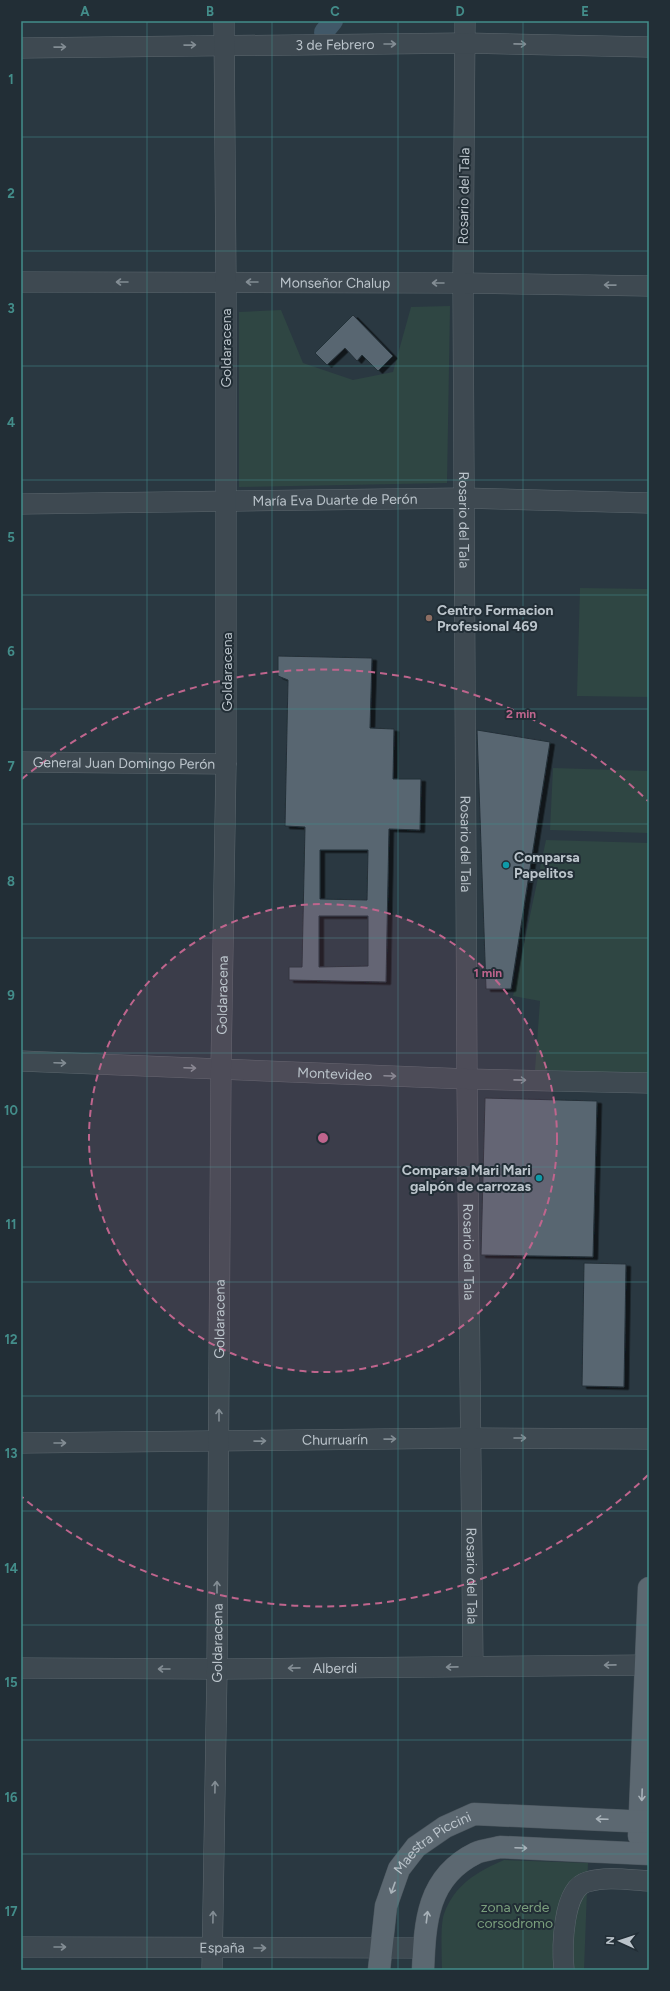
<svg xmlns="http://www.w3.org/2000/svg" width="670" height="1991" viewBox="0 0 670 1991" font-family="Figtree,sans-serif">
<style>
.green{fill:#2f4643}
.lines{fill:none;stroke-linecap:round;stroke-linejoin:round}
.canal{stroke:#415868;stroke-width:20}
.building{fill:#586671;stroke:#243038;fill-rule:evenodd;filter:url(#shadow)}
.minor-casing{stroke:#5c676e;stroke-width:21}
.major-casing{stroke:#4a555d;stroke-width:23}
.minor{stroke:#3e4951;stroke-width:20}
.major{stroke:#5c6871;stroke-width:22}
.oneway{stroke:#838d94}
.oneway2{stroke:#a8b2b9}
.grid{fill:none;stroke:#438d8a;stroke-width:1;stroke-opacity:0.55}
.ring{fill:none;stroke:#bf658d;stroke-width:2;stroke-dasharray:7 5}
.education-dot{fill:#8d6e63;stroke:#222e36;stroke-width:1.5}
.culture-dot{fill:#0f9aa8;stroke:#222e36;stroke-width:1.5}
.labels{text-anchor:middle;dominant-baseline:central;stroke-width:4;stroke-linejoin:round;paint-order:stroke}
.street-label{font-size:14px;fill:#bbc4cb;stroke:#222e36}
.poi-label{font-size:14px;font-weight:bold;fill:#bbc4cb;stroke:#222e36;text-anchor:start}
.park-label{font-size:14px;fill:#7b9f7d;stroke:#222e36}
.centre{fill:#bf658d;stroke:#222e36;stroke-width:2}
.ring-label{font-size:12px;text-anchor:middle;font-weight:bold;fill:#bf658d;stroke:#222e36;stroke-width:4;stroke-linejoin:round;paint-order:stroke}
.neatline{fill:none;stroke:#438d8a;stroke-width:1.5}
.grid-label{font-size:13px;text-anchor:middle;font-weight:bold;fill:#438d8a}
</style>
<defs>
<filter id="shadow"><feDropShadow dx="4.5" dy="2.5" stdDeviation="0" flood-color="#0009"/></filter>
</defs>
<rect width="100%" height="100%" fill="#2a3841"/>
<g class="green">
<path d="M 450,306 L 447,483 L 239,487 L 239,312 L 281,310 L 303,363 L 353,380 L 393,372 L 411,307 Z"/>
<path d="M 580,588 L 649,589 L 649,697 L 577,696 Z"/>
<path d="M 553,768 L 649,771 L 649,833 L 550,830 Z"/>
<path d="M 546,840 L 649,843 L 649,1074 L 535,1070 L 540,1001 L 513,996 Z"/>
<path d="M 504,1860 L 588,1863 L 584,1970 L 442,1970 C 442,1957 440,1925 444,1914 C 455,1884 477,1872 504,1860 Z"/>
</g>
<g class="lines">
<path class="canal" d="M 324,32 L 333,21"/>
</g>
<g class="building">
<path d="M 353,315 L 393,356 L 378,371 L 362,355 L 357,361 L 345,348 L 327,365 L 315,353 Z"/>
<path d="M 278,656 L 372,658 L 370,728 L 394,729 L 393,779 L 421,779 L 420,830 L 389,829 L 386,982 L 289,980 L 289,967 L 302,967 L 305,827 L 285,826 L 288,680 L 278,676 ZM 320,850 L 368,850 L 367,900 L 320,899 ZM 319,916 L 368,916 L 368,966 L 319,967 Z"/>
<path d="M 477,730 L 550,742 L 511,989 L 486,989 Z"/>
<path d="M 485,1098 L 597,1101 L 593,1257 L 481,1255 Z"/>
<path d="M 584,1263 L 626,1264 L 624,1387 L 582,1386 Z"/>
</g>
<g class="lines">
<defs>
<g id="minor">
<path id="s1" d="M 465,21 L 463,283 L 467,1079 L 473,1666"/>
<path id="s2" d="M 21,48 L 465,43 L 649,47"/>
<path id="s3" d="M 21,282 L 463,283 L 649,286"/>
<path id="s4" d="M 21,504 L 464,498 L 649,503"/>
<path id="s5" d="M 21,762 L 226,764"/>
<path id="s6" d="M 21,1061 L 467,1079 L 649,1083"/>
<path id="s7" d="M 21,1443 L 470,1438 L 649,1439"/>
<path id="s8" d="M 21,1668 L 217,1669 L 649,1665"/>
<path id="s9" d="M 21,1947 L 424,1948"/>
<path id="s10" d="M 212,1970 L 217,1669 L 221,1069 L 226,764 L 226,282 L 224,21"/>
<path d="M 564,1970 C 562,1949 562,1889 587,1882 C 607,1876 629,1880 649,1881"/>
</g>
<g id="major">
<path d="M 639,1836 L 649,1588"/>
<path id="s11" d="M 379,1970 L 386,1906 L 399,1869 L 416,1847 L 445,1827 L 474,1814 L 649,1822"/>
<path d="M 423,1970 C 425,1922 427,1877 476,1853 C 483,1850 493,1849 500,1847 L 649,1854"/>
</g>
</defs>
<use href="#minor" class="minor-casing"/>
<use href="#major" class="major-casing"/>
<use href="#minor" class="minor"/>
<use href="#major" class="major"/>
</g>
<defs><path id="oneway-shaft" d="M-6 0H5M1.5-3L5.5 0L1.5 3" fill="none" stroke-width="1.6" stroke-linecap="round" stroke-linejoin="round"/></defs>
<g class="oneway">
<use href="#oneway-shaft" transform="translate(390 44)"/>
<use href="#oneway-shaft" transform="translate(520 44) rotate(1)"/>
<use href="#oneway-shaft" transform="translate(190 45) rotate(-1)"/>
<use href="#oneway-shaft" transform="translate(60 47) rotate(-1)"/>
<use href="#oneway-shaft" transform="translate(122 282) rotate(180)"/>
<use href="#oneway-shaft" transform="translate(252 282) rotate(-180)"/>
<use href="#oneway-shaft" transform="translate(438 283) rotate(-180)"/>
<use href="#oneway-shaft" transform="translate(610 285) rotate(-179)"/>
<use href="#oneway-shaft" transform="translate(60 1063) rotate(2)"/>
<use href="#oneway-shaft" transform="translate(190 1068) rotate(2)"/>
<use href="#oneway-shaft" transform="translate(390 1076) rotate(2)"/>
<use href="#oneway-shaft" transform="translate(520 1080) rotate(1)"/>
<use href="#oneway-shaft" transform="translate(219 1415) rotate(-90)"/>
<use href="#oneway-shaft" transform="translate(520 1438)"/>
<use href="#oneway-shaft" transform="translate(390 1439) rotate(-1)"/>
<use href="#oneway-shaft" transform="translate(260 1441) rotate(-1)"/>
<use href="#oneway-shaft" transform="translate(60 1443)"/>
<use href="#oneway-shaft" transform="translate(217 1587) rotate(-90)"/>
<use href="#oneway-shaft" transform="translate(610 1665) rotate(179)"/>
<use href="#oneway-shaft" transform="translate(452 1667) rotate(179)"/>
<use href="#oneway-shaft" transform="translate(294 1668) rotate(179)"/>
<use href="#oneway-shaft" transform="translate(164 1669) rotate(-180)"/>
<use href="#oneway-shaft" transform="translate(215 1787) rotate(-89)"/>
<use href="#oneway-shaft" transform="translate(213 1917) rotate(-89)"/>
<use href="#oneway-shaft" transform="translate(60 1947)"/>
<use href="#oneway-shaft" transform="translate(260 1948)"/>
</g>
<g class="oneway2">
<use href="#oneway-shaft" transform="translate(642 1795) rotate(92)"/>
<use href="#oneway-shaft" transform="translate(602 1819) rotate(-178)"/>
<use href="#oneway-shaft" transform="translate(521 1848) rotate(2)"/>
<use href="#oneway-shaft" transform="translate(393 1888) rotate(110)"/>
<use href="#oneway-shaft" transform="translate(427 1917) rotate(-83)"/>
</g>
<path class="grid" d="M 147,21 L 147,1970M 272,21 L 272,1970M 398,21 L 398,1970M 523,21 L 523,1970M 21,137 L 649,137M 21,251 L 649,251M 21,366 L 649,366M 21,480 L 649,480M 21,595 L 649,595M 21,709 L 649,709M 21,824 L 649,824M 21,938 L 649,938M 21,1053 L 649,1053M 21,1167 L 649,1167M 21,1282 L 649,1282M 21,1396 L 649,1396M 21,1511 L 649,1511M 21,1625 L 649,1625M 21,1740 L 649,1740M 21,1854 L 649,1854"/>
<circle cx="323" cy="1138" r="234" fill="#bf658d" fill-opacity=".12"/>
<g class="ring">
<circle cx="323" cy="1138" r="234"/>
<path d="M648 1475A468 468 0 0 1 22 1497M22 779A468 468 0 0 1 648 801"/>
</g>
<circle class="education-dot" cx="429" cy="618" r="4"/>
<g class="culture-dot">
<circle cx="506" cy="865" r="4"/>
<circle cx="539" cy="1178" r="4"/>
</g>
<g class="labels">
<g class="street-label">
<text stroke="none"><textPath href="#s2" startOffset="314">3 de Febrero</textPath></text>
<text transform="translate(464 196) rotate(-89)">Rosario del Tala</text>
<text stroke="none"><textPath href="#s3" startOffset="314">Monseñor Chalup</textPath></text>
<text transform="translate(226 348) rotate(-90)">Goldaracena</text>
<text stroke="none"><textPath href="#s4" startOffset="314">María Eva Duarte de Perón</textPath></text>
<text stroke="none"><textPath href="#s1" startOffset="499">Rosario del Tala</textPath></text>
<text transform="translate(227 672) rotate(-90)">Goldaracena</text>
<text stroke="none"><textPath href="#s5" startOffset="103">General Juan Domingo Perón</textPath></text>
<text stroke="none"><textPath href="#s1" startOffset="823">Rosario del Tala</textPath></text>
<text stroke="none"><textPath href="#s10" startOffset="975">Goldaracena</textPath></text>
<text stroke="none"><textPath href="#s6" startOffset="314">Montevideo</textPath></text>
<text stroke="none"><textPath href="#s1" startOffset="1231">Rosario del Tala</textPath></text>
<text stroke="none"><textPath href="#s10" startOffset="651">Goldaracena</textPath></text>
<text stroke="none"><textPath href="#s7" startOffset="314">Churruarín</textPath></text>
<text stroke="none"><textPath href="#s1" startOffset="1555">Rosario del Tala</textPath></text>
<text stroke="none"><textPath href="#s10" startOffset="327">Goldaracena</textPath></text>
<text stroke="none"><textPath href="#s8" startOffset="314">Alberdi</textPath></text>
<text stroke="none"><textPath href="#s11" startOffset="147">Maestra Piccini</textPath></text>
<text stroke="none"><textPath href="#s9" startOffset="201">España</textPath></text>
</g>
<g class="poi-label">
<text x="437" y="610">Centro Formacion<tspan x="437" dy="16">Profesional 469</tspan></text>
<text x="514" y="857">Comparsa<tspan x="514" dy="16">Papelitos</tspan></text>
<text x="531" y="1170" text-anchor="end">Comparsa Mari Mari<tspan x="531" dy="16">galpón de carrozas</tspan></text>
</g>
<g class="park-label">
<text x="515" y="1907">zona verde<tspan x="515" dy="16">corsodromo</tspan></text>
</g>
</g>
<circle cx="323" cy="1138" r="6" class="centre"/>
<g class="ring-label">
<text x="521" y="718">2 min</text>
<text x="488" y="977">1 min</text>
</g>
<rect width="670" height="1991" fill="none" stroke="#222e36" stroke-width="44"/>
<g transform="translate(620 1941) rotate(273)" stroke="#222e36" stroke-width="3" paint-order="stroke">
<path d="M0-3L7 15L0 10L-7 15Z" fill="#bbc4cb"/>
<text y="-6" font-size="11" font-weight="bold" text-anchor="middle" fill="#bbc4cb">N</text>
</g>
<rect x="22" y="22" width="626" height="1947" class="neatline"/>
<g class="grid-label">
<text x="85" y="16">A</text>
<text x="210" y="16">B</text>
<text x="335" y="16">C</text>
<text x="460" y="16">D</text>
<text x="585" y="16">E</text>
<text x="11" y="84">1</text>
<text x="11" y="198">2</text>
<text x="11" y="313">3</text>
<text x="11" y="427">4</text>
<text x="11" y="542">5</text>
<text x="11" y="656">6</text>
<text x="11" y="771">7</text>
<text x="11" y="886">8</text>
<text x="11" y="1000">9</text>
<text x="11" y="1115">10</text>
<text x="11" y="1229">11</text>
<text x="11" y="1344">12</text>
<text x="11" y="1458">13</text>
<text x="11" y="1573">14</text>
<text x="11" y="1687">15</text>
<text x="11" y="1802">16</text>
<text x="11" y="1916">17</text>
</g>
</svg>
